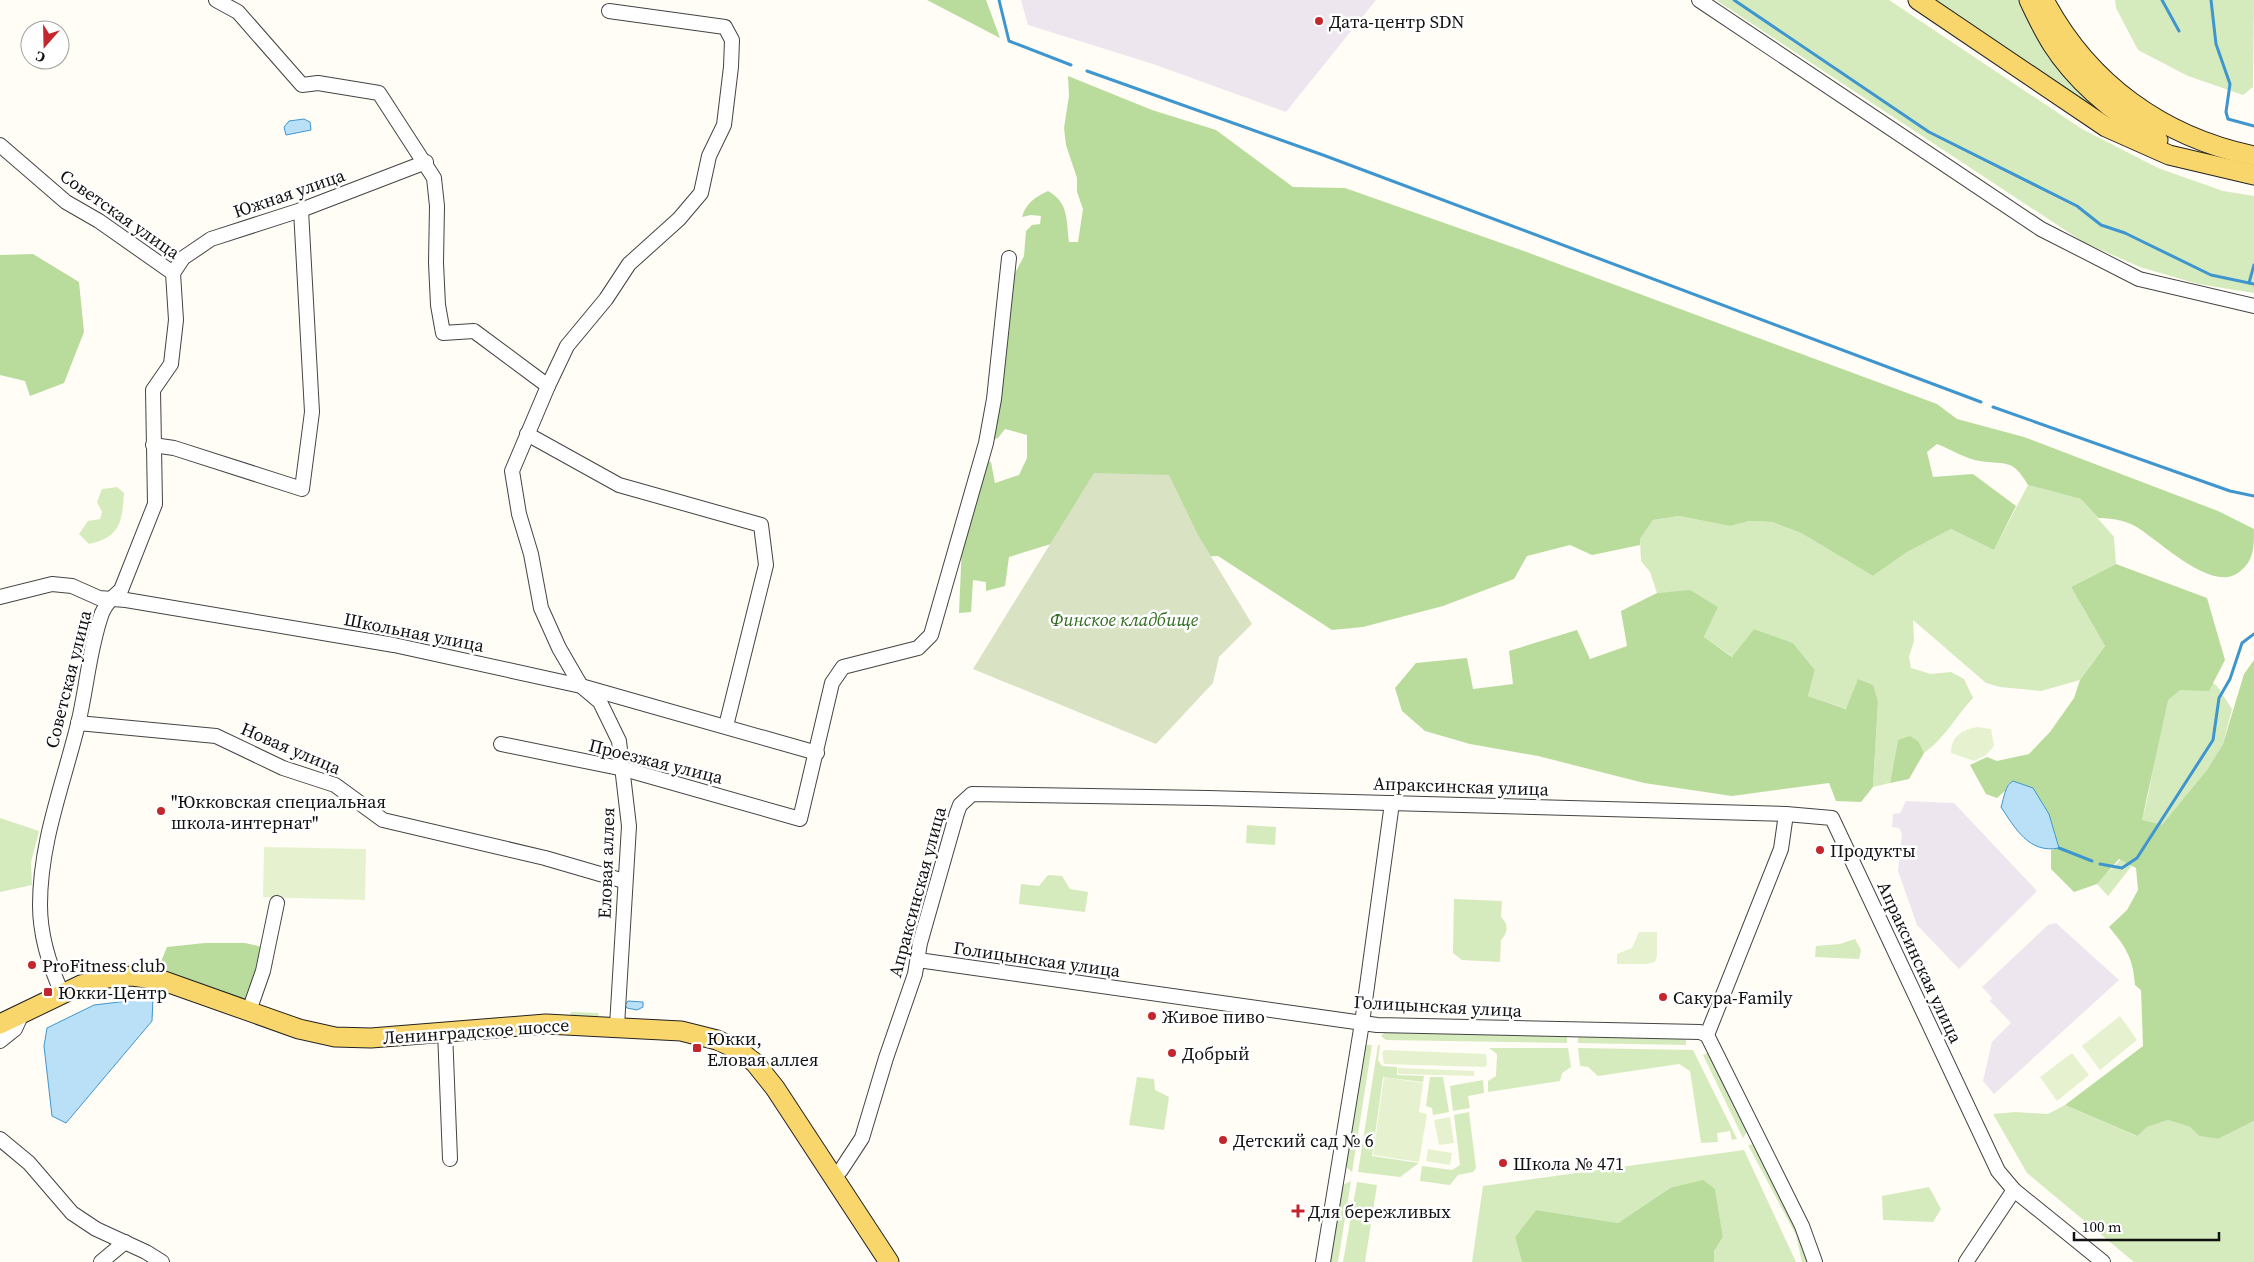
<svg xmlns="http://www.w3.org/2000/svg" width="2254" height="1262" viewBox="0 0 2254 1262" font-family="'Source Serif 4',serif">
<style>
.industrial{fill:#eee6ef}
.green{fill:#d5ebbd}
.forest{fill:#b9dc9c}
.cemetery{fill:#d9e3c4}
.pitch{fill:#e6f2cf}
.water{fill:#b9e0f7;stroke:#3f96cf}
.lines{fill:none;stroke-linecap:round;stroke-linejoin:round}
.stream{stroke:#3f96cf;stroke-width:3}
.minor-casing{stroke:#444;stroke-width:16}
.major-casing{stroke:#222;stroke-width:21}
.minor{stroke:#fff;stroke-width:14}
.major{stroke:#f9d66b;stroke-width:19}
.poi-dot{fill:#c4262e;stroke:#fff;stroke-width:2}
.labels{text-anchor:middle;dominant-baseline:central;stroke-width:5;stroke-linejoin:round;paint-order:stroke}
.poi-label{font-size:18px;fill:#111;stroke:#fff;text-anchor:start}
.street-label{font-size:18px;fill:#111;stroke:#fff}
.park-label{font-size:18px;font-style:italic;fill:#2f6b1f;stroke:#fff}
</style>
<rect width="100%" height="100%" fill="#fffdf5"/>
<g class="industrial">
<path d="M 1021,0 L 1376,0 L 1286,112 L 1153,64 L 1028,25 Z"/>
<path d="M 1906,801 L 1954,803 L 2037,891 L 1959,969 L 1917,925 L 1898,871 L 1902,834 L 1899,828 L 1892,827 L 1893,814 L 1900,813 Z"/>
<path d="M 2056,923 L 2119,980 L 1994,1094 L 1983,1081 L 1992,1042 L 2011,1023 L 1990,1001 L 1992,998 L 1982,987 L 2048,925 Z"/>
</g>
<g class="green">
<path d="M 1716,0 L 1889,0 L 2082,129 L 2158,168 L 2223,191 L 2254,196 L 2254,293 L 2198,284 L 2140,267 L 2083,242 Z"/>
<path d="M 1933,0 L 2020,0 L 2129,133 Z"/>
<path d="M 2115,0 L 2254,0 L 2253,87 L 2243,95 L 2188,76 L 2138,50 L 2116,8 Z"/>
<path d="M 2028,485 L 2081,499 L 2114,537 L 2116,564 L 2071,587 L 2105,646 L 2080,680 L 2041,691 L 2000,687 L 1986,683 L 1913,620 L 1914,641 L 1909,657 L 1911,668 L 1931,674 L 1951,672 L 1964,679 L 1973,698 C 1956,716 1945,738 1924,753 L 1919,742 L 1898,740 L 1890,783 L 1873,787 L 1878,702 L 1847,709 L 1808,696 L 1815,670 L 1793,643 L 1754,629 L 1733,657 L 1704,637 L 1718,607 L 1690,591 L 1657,593 L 1650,572 L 1641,561 L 1640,539 L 1653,520 L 1679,516 L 1730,526 L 1750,521 L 1772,522 L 1801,533 L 1873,576 L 1907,552 L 1951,529 L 1994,550 Z"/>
<path d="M 117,487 L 124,493 C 122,523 120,537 89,544 L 79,534 L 88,521 L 100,519 L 102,512 L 97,502 L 102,489 Z"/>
<path d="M 2204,676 L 2217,686 L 2232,709 L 2223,744 L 2207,770 L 2108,896 L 2097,884 C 2106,872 2120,863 2128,850 C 2153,812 2156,737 2161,691 Z"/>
<path d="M 0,818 L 39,831 L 31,862 L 32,885 L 0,892 Z"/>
<path d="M 1247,825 L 1276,827 L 1275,845 L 1246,843 Z"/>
<path d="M 1048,875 L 1062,876 L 1070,889 L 1088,892 L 1085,912 L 1019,904 L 1021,884 L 1039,886 Z"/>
<path d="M 1454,899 L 1502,901 L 1501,917 C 1509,924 1508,933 1501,940 L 1500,962 L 1462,960 L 1453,953 Z"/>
<path d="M 1855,939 L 1861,950 L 1859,959 L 1815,957 L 1816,946 L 1840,944 Z"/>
<path d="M 571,1012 L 598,1013 L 599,1015 L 597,1018 L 570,1017 Z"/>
<path d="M 1386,1031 L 1567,1037 L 1567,1043 L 1386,1040 L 1381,1036 Z"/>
<path d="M 1578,1037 L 1686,1039 L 1686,1045 L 1578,1043 Z"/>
<path d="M 1366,1045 L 1372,1045 L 1352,1172 L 1345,1166 L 1364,1046 Z"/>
<path d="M 1378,1045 L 1380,1045 L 1378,1060 L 1382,1066 L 1397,1067 L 1397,1075 L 1424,1076 L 1423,1082 L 1383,1077 L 1372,1156 L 1419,1163 L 1400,1177 L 1358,1172 Z"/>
<path d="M 1489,1048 L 1568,1048 L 1571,1067 L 1562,1073 L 1560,1081 L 1488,1092 L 1488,1081 L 1496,1076 L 1497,1054 Z"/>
<path d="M 1578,1048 L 1693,1050 L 1737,1139 L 1732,1140 L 1730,1131 L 1717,1133 L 1718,1142 L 1701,1143 L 1690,1071 L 1679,1064 L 1598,1076 L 1588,1067 L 1580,1066 Z"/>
<path d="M 1709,1052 L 1748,1130 L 1743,1138 L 1703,1055 Z"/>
<path d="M 1137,1077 L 1154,1079 L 1155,1090 L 1169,1097 L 1164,1130 L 1129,1125 Z"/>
<path d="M 1430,1077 L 1443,1077 L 1449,1112 L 1433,1115 L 1432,1108 L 1426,1106 Z"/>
<path d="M 1483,1080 L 1484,1093 L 1468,1096 L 1470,1108 L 1453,1111 L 1450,1086 Z"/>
<path d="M 2065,1105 L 2136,1136 L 2147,1127 L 2168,1120 L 2190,1127 L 2199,1136 L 2218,1139 L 2254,1121 L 2254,1262 L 2134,1262 L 2027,1173 L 1993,1114 L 2015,1112 L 2048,1114 Z"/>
<path d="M 1469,1112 L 1476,1168 L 1473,1172 L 1458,1175 L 1450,1185 L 1420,1181 L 1422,1166 L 1452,1170 L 1460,1165 L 1454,1115 Z"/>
<path d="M 1756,1144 L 1782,1195 L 1810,1262 L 1802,1262 L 1796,1235 L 1748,1145 Z"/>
<path d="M 1744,1150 L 1796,1262 L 1714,1262 L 1714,1251 L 1723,1237 L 1715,1190 L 1670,1188 L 1618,1223 L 1536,1210 L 1515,1237 L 1522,1262 L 1472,1262 L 1483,1186 Z"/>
<path d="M 1351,1181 L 1338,1262 L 1329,1262 L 1341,1186 Z"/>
<path d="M 1357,1182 L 1377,1185 L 1365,1262 L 1343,1262 Z"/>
<path d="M 1929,1187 L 1941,1209 L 1933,1222 L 1883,1220 L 1882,1196 Z"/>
</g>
<g class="forest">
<path d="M 927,0 L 986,0 L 1000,38 Z"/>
<path d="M 1068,76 L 1152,110 L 1216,130 L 1293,187 L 1345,188 L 1521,250 L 1937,404 L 1957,419 L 2024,437 L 2218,511 L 2254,529 C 2254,549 2254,561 2238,573 C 2210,592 2159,540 2135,526 C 2124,520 2110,518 2098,518 L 2081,499 L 2028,485 C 2012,458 2007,465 1980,461 C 1966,459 1950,449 1937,444 L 1927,452 L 1933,477 L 1973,474 L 2016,506 L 1994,550 L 1951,529 L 1907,552 L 1873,576 L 1801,533 L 1772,522 L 1750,521 L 1730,526 L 1679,516 L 1653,520 L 1640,539 L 1640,545 L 1592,555 L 1570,545 L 1527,556 L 1514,579 L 1443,606 L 1363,627 L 1332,630 L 1218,556 L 1170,558 L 1067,539 L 1009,557 L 1005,586 L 986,591 L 986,582 L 973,580 L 971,612 L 959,613 L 962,544 L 986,461 L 991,462 L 995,483 L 1019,475 L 1027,458 L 1027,435 L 1005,429 L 998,438 L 990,441 L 1012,279 L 1024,256 L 1026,231 L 1032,225 L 1040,224 L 1041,216 L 1031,215 L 1022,217 C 1026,203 1035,197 1048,191 C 1069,203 1066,219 1069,242 L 1078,242 L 1083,209 L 1077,192 L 1077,178 L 1066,145 L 1064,128 L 1069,96 Z"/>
<path d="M 33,254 L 79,282 L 84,332 L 64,383 L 30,396 L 25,381 L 0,375 L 0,255 Z"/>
<path d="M 2116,564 L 2207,598 L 2225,660 L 2209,691 L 2180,690 L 2168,700 L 2142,820 L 2162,825 L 2207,770 L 2223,744 L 2244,674 L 2254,660 L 2254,1121 L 2218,1139 L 2199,1136 L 2190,1127 L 2168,1120 L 2147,1127 L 2137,1136 L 2065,1105 L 2143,1046 L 2141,990 L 2135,985 C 2133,958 2126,947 2109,927 L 2127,910 L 2138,890 L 2136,868 L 2119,859 L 2097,884 L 2074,892 L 2051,869 L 2051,850 L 2059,848 L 2009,783 L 2006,790 L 1997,798 L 1986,794 L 1970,765 L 1987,757 L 1997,761 L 2029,754 L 2050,732 L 2074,698 L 2080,680 L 2105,646 L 2071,587 Z"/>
<path d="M 1690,590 L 1718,607 L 1704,637 L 1732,657 L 1754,629 L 1793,643 L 1815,670 L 1808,696 L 1846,709 L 1858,679 L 1873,685 L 1878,702 L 1873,787 L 1861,802 L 1836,801 L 1829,783 L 1732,796 L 1644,783 L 1538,756 L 1470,744 L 1425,731 L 1402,711 L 1395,688 L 1416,663 L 1467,658 L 1473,689 L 1513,684 L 1509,651 L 1577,630 L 1590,659 L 1627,646 L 1621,611 L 1657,593 Z"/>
<path d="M 1910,736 L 1919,742 L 1924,753 L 1909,779 L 1890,783 L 1898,740 Z"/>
<path d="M 205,943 L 245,943 L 262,947 L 247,1002 L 154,972 L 155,964 L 160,964 L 167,947 Z"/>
<path d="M 1703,1180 L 1715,1189 L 1723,1237 L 1714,1251 L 1714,1262 L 1522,1262 L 1515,1237 L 1536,1210 L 1618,1223 L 1670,1188 Z"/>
</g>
<path class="cemetery" d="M 1094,473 L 1169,475 L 1198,535 L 1252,624 L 1219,657 L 1213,683 L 1156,744 L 973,669 Z"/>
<g class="pitch">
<path d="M 1978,727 L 1991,729 L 1994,746 L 1986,755 L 1974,761 L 1951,753 C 1951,736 1963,729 1978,727 Z"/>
<path d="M 264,847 L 366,849 L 365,900 L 263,897 Z"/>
<path d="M 1639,932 L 1657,932 L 1657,956 L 1655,962 L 1647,964 L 1617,964 L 1617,954 L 1632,948 Z"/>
<path d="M 2120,1016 L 2137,1040 L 2100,1070 L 2082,1046 Z"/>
<path d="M 1384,1050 L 1486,1054 L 1487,1065 L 1485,1067 L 1384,1064 L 1382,1053 Z"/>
<path d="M 2072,1053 L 2089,1075 L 2057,1101 L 2040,1077 Z"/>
<path d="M 1398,1068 L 1474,1071 L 1474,1076 L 1398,1074 Z"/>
<path d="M 1384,1077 L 1423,1083 L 1419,1112 L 1427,1114 L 1419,1162 L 1373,1155 Z"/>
<path d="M 1450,1117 L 1454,1143 L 1439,1145 L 1434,1120 Z"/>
<path d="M 1428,1149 L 1452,1153 L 1450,1165 L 1426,1161 Z"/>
</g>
<g class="water">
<path d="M 304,119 L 310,122 L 311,130 L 286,135 L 284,127 L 289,121 Z"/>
<path d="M 2013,781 L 2033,788 L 2049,814 L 2059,848 C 2029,854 2015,828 2001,807 C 2004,798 2005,785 2013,781 Z"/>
<path d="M 153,998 L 152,1021 L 66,1123 L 52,1116 L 44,1046 L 47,1028 L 94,1005 Z"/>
<path d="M 628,1001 L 643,1002 L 643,1007 L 637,1010 L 627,1008 L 625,1005 Z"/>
</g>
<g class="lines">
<g class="stream">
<path d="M 999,0 L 1009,41 L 1071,65"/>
<path d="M 1734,0 L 1929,132 L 2077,206 L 2101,225 L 2125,233 L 2211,275 L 2254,284"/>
<path d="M 2162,0 L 2179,31"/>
<path d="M 2211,0 L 2216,44 L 2230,84 L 2226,112 L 2228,119 L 2254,126"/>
<path d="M 1087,71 L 1323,155 L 1981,402"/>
<path d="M 2249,283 L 2254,265"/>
<path d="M 1993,407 L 2230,491 L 2254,496"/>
<path d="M 2059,848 L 2092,861"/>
<path d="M 2100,864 L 2122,868 L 2137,858 L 2213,740 L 2219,698 L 2230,679 L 2242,643 L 2254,634"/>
</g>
<defs>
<g id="minor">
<path d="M 216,0 L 238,12 L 302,85 L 318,83 L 379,93 L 434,178 L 437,206 L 436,263 L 438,305 L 443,333 L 474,331 L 548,386 L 512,471 L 519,514 L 531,554 L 541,608 L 559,648 L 581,686 L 600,702 L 619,741 L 629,826 L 617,1026"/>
<path d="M 1699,0 L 2041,229 L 2139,279 L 2254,306"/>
<path d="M 0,145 L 66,202 L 99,221 L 173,273 L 176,320 L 171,364 L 153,390 L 155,504 L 121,590 C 113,597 106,603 102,613 C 89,649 87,687 78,724 C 63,785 40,842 40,905 C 40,935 50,967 62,993"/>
<path d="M 173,273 L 183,258 L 211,239 L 301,210 L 426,162"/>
<path d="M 548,386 L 567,346 L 606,299 L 629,264 L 679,219 L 701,193 L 709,156 L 724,125 L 731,67 L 732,40 L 725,27 L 609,11"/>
<path d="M 527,434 L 619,485 L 761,525 L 766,565 L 726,726"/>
<path d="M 153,445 L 174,448 L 302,489 L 312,412 L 301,210"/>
<path d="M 0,597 L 52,584 L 72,586 L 99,598 L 126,600 L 394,645 L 581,686 L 817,753"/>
<path d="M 78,723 L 216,736 L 283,768 L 335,785 L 383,820 L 545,858 L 624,881"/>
<path d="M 501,744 L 624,769 L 800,819 L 832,683 L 843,667 L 918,648 L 931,635 L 986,443 L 994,399 L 1009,258"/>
<path d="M 918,960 L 1377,1025 L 1700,1032 L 1707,1035 L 1802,1226 L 1815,1262"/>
<path d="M 249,1011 L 263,971 L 277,903"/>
<path d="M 445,1031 L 450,1159"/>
<path d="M 1707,1035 L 1781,849 L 1786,814"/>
<path d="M 0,1041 L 15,1029 L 21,1016"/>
<path d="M 0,1139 L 29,1163 L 72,1213 L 96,1229 L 146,1252 L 162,1262"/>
<path d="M 834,1177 L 841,1170 L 862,1138 L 886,1058 L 915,974 L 920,943 L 957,813 L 960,805 L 972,794 L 1208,798 L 1786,814 L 1832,818 L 1998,1171 L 2014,1190 L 2103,1262"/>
<path d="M 101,1262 L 125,1242"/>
<path d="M 1323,1262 L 1362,1023 L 1392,803"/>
<path d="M 1966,1262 L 2014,1190"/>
</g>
<g id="major">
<path d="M 1918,0 L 2106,127 L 2169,155 L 2254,175"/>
<path d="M 2029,0 C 2036,15 2043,30 2052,44 C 2078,85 2117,115 2158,140"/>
<path d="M 2044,0 C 2088,83 2162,137 2254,156"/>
<path d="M 0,1024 L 81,985 L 107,978 L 132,976 L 161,980 L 299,1029 L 335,1037 L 371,1038 L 546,1024 L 681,1031 L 717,1040 L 737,1049 L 755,1063 L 775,1088 L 889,1262"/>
</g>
</defs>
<use href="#minor" class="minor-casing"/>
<use href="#major" class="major-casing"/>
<use href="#minor" class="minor"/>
<use href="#major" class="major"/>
</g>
<g class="poi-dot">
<circle cx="1319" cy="21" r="5"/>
<circle cx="161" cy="811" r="5"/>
<circle cx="1820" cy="850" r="5"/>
<circle cx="32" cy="965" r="5"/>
<rect x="43" y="987" width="10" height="10" rx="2.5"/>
<circle cx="1663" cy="997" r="5"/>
<circle cx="1152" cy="1016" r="5"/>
<rect x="692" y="1043" width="10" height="10" rx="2.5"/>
<circle cx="1172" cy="1053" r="5"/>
<circle cx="1223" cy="1140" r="5"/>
<circle cx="1503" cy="1163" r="5"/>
<path d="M1295.5 1203.5h5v5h5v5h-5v5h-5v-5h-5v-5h5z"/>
</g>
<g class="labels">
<g class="poi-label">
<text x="1329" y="21">Дата-центр SDN</text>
<text x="171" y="801">"Юкковская специальная<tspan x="171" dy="21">школа-интернат"</tspan></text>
<text x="1830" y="850">Продукты</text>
<text x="42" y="965">ProFitness club</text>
<text x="58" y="992">Юкки-Центр</text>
<text x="1673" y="997">Сакура-Family</text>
<text x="1162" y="1016">Живое пиво</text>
<text x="707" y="1038">Юкки,<tspan x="707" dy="21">Еловая аллея</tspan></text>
<text x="1182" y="1053">Добрый</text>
<text x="1233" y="1140">Детский сад № 6</text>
<text x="1513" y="1163">Школа № 471</text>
<text x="1308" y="1211">Для бережливых</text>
</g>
<g class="street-label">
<text transform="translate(289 193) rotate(-19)">Южная улица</text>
<text transform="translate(120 214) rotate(35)">Советская улица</text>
<text transform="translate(414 632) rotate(11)">Школьная улица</text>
<text transform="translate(68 679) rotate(-76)">Советская улица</text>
<text transform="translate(291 748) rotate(23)">Новая улица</text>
<text transform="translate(656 761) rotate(14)">Проезжая улица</text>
<text transform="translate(1461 786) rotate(2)">Апраксинская улица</text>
<text transform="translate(606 863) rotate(-88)">Еловая аллея</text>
<text transform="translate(917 892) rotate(-75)">Апраксинская улица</text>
<text transform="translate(1037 959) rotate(8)">Голицынская улица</text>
<text transform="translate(1920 962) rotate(65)">Апраксинская улица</text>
<text transform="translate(1438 1006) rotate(3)">Голицынская улица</text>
<text transform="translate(476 1031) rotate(-4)">Ленинградское шоссе</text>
</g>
<g class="park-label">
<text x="1124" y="619">Финское кладбище</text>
</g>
</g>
<g transform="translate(45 45) rotate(200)"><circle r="24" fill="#ffffff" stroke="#a0a0a0"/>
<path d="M0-4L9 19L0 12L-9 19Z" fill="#c4262e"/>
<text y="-8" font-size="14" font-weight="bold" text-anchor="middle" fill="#111111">С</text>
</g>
<path d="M2074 1232v8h145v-8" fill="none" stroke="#111111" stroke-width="2.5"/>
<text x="2082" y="1232" font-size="15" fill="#111111" stroke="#ffffff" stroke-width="4" paint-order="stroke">100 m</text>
</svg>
